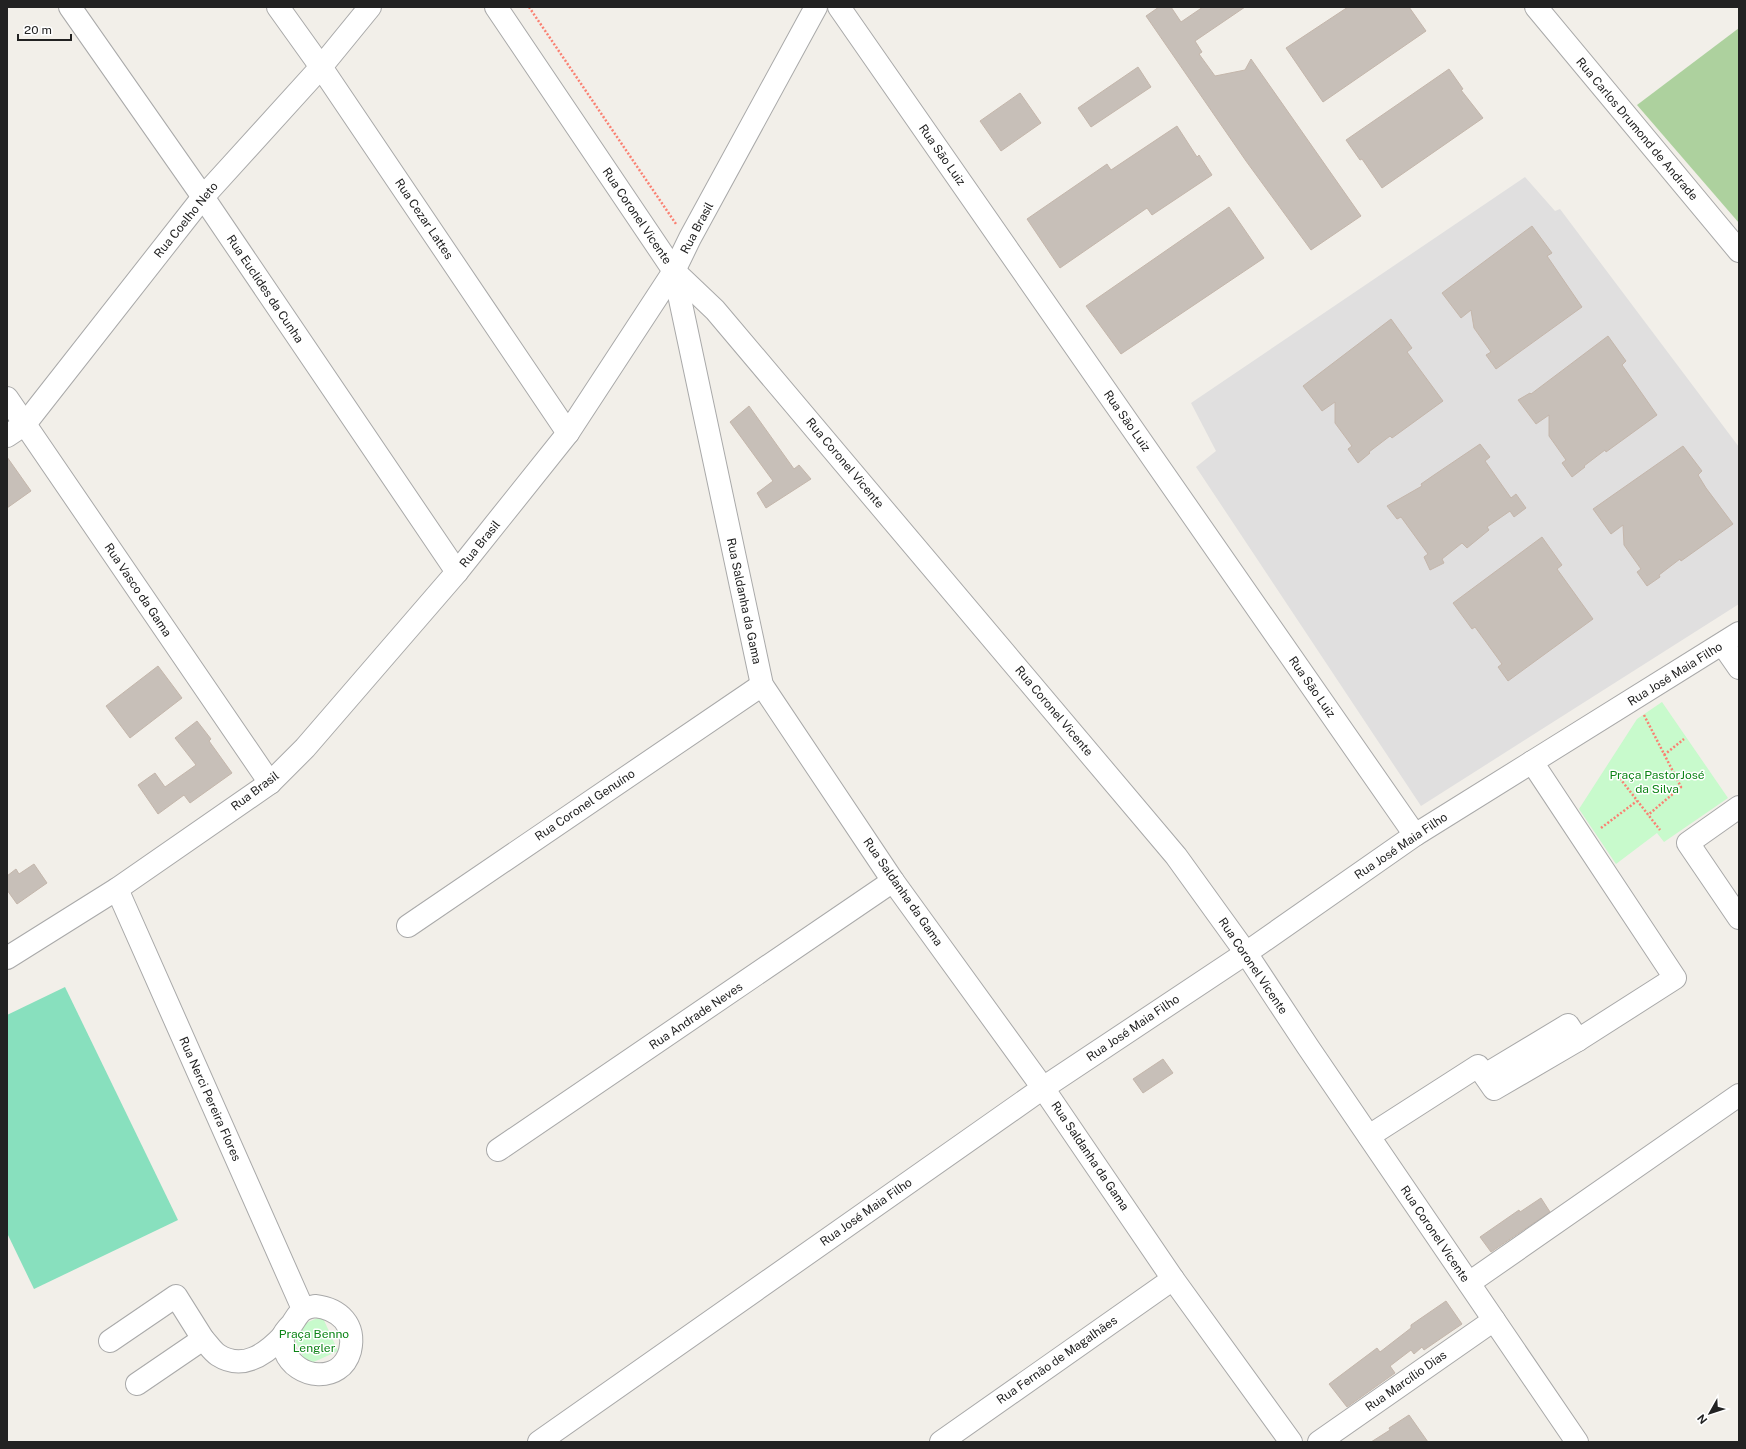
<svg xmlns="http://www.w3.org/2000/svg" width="1746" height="1449" viewBox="0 0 1746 1449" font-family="'Public Sans',sans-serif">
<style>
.residential{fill:#e0dfdf}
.forest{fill:#add19e}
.park{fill:#c8facc}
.pitch{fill:#88e0be}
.building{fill:#c7bfb8;stroke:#c4b6ab}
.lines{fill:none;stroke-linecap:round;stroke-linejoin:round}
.minor-casing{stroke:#a9a9a9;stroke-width:24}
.path{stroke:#fa8072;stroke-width:2.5;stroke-dasharray:2 2;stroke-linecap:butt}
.minor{stroke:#fff;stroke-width:22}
.labels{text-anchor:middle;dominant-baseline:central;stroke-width:3;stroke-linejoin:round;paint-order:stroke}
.street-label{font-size:12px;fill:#222;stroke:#fff}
.park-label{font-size:12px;fill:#0c8416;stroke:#fff}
</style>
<rect width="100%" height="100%" fill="#f2efe9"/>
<path class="residential" d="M 1525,177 L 1555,211 L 1560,209 L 1739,447 L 1739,604 L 1421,806 L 1196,467 L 1216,451 L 1191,403 Z"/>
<path class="forest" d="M 1739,28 L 1739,223 L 1637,105 Z"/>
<g class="park">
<path d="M 1662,702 L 1728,798 L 1664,842 L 1657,833 L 1616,864 L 1579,809 L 1637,719 Z"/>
<path d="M 322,1316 L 338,1351 L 307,1365 L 290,1330 Z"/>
</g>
<path class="pitch" d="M 65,987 L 178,1220 L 34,1289 L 7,1233 L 7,1015 Z"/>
<g class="building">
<path d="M 1159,7 L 1171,7 L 1181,22 L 1203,7 L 1245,7 L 1195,41 L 1202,52 L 1199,54 L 1215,76 L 1245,70 L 1251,59 L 1361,216 L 1311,250 L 1246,161 L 1146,16 Z"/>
<path d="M 1348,7 L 1409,7 L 1426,31 L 1323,102 L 1286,48 Z"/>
<path d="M 1138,67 L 1151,87 L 1091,127 L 1078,108 Z"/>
<path d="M 1449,69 L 1463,89 L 1461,90 L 1483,118 L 1382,188 L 1362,159 L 1360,160 L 1346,140 Z"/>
<path d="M 1020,93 L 1041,123 L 1001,151 L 980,121 Z"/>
<path d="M 1177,126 L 1197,157 L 1199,155 L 1212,175 L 1152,215 L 1147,208 L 1060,268 L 1027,219 L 1107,164 L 1111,170 Z"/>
<path d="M 1229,207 L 1264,258 L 1121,354 L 1086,306 Z"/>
<path d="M 1532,226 L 1552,253 L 1547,256 L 1582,307 L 1496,369 L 1486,355 L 1491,352 L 1474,328 L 1471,310 L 1461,318 L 1442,293 Z"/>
<path d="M 1391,319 L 1412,348 L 1407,352 L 1443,401 L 1392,438 L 1390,436 L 1369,452 L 1370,453 L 1358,463 L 1348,449 L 1352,446 L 1335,423 L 1335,402 L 1322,411 L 1303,386 Z"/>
<path d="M 1608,336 L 1626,361 L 1622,365 L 1657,415 L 1606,452 L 1605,450 L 1584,466 L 1585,467 L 1572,477 L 1562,463 L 1566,460 L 1549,436 L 1549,415 L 1536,424 L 1518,400 L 1530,393 L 1531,394 Z"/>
<path d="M 749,406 L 794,469 L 799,465 L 811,479 L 766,508 L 757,493 L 773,481 L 730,422 Z"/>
<path d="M 1480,444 L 1490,457 L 1485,461 L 1511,498 L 1516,494 L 1526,508 L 1514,517 L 1510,511 L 1487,527 L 1489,530 L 1467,548 L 1462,543 L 1442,559 L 1444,563 L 1430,570 L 1424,557 L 1428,554 L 1401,517 L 1397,519 L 1387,506 L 1422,486 L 1421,484 L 1434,475 Z"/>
<path d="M 1683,446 L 1702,471 L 1698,475 L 1706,488 L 1733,524 L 1681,561 L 1680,559 L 1659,575 L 1660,577 L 1647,586 L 1637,572 L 1641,569 L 1624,545 L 1623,525 L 1611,534 L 1593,509 Z"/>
<path d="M 7,457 L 31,491 L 7,508 Z"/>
<path d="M 1542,537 L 1562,565 L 1557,569 L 1593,619 L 1508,681 L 1498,667 L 1502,664 L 1475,627 L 1472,629 L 1453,603 Z"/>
<path d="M 158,666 L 182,698 L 130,738 L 106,706 Z"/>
<path d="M 197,721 L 211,739 L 209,741 L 232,773 L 190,803 L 184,795 L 158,814 L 138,785 L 155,773 L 165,787 L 196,765 L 175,738 Z"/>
<path d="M 34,864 L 47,883 L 17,904 L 7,890 L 7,876 L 16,869 L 19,874 Z"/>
<path d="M 1163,1059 L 1173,1073 L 1143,1093 L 1133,1079 Z"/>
<path d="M 1541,1198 L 1550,1212 L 1491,1252 L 1480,1237 L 1519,1210 L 1520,1212 Z"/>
<path d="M 1446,1301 L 1462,1324 L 1424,1350 L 1422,1347 L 1414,1354 L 1411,1350 L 1390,1366 L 1395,1373 L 1347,1407 L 1329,1384 L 1377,1348 L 1380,1352 L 1411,1328 L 1411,1325 Z"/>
<path d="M 1409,1415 L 1428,1442 L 1371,1442 L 1390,1430 L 1389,1428 Z"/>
</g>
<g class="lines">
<defs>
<g id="minor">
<path d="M 70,7 L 203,197 L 457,572"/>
<path d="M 278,7 L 321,67 L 568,433"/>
<path d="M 496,7 L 674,271 L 715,310 L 1176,856 L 1246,953 L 1308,1047 L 1577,1442"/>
<path d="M 839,7 L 1415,835"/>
<path d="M 1536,7 L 1739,251"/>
<path d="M 674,271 L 762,685 L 893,881 L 1043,1088 L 1173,1279 L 1291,1442"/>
<path d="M 7,398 L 270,783"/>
<path d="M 7,436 L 25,424 L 203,197 L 321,67 L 370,7"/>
<path d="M 1723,645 L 1739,668"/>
<path d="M 1739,807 L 1688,843 L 1739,918"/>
<path d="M 117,889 L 303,1309"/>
<path d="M 408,926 L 762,685"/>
<path d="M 7,958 L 117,889 L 270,783 L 305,748 L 457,572 L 568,433 L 674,271 L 690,238 L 816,7"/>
<path d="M 1485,1075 L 1568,1025 L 1578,1040"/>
<path d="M 1369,1136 L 1478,1066 L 1494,1089 L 1578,1040 L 1675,978 L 1532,762"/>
<path d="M 498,1150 L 893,881"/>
<path d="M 1469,1283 L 1739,1095"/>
<path d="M 315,1306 C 340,1309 356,1325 350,1351 C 341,1384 296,1380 285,1351 C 284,1347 282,1340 283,1336 C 284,1332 289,1327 292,1324 C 300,1312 300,1309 315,1306 Z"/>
<path d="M 110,1341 L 176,1296 L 203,1339"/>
<path d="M 137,1384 L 203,1339 C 208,1344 212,1351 218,1355 C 243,1371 266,1354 283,1336"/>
<path d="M 539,1442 L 1043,1088 L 1246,953 L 1415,835 L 1739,633"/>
<path d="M 941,1442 L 1173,1279"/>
<path d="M 1319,1442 L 1494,1320"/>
</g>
</defs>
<use href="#minor" class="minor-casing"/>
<g class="path">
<path d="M 529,7 L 676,224"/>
<path d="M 1644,715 L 1681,787 L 1648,815"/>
<path d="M 1664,755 L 1684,739"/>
<path d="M 1615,772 L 1660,830"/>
<path d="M 1601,828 L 1637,801"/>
</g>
<use href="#minor" class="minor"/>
</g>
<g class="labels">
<g class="street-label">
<text transform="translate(1637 129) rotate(50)">Rua Carlos Drumond de Andrade</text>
<text transform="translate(942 155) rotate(55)">Rua São Luiz</text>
<text transform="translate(637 216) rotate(56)">Rua Coronel Vicente</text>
<text transform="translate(424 219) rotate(56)">Rua Cezar Lattes</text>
<text transform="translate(186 220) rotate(-51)">Rua Coelho Neto</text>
<text transform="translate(697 228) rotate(-62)">Rua Brasil</text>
<text transform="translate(265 289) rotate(56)">Rua Euclides da Cunha</text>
<text transform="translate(1127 421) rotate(55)">Rua São Luiz</text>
<text transform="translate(845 463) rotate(50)">Rua Coronel Vicente</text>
<text transform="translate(480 544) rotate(-51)">Rua Brasil</text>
<text transform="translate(138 590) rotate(56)">Rua Vasco da Gama</text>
<text transform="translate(744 601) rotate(78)">Rua Saldanha da Gama</text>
<text transform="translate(1675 674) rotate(-32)">Rua José Maia Filho</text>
<text transform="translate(1312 687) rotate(55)">Rua São Luiz</text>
<text transform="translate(1054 711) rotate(50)">Rua Coronel Vicente</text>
<text transform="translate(255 791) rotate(-37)">Rua Brasil</text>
<text transform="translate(585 805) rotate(-34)">Rua Coronel Genuíno</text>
<text transform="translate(1401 846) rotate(-34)">Rua José Maia Filho</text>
<text transform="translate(903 892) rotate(55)">Rua Saldanha da Gama</text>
<text transform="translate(1253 966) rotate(56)">Rua Coronel Vicente</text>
<text transform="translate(696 1016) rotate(-34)">Rua Andrade Neves</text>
<text transform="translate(1133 1028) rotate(-34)">Rua José Maia Filho</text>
<text transform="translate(210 1099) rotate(66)">Rua Nerci Pereira Flores</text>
<text transform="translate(1090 1156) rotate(56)">Rua Saldanha da Gama</text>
<text transform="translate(866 1212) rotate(-35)">Rua José Maia Filho</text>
<text transform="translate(1435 1234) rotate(56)">Rua Coronel Vicente</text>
<text transform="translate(1057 1360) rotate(-35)">Rua Fernão de Magalhães</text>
<text transform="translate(1406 1381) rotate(-35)">Rua Marcílio Dias</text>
</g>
<g class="park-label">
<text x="1657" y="775">Praça PastorJosé<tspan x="1657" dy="14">da Silva</tspan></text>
<text x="314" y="1334">Praça Benno<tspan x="314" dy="14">Lengler</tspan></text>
</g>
</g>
<rect width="1746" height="1449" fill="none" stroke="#222222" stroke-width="16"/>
<g transform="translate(1710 1413) rotate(231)" stroke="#ffffff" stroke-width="3" paint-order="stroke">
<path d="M0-3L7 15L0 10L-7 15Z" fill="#222222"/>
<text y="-6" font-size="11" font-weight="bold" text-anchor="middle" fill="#222222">N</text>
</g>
<path d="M18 34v6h53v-6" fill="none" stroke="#222222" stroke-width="2"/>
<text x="24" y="34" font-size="12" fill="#222222" stroke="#ffffff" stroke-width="3" paint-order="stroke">20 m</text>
</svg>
